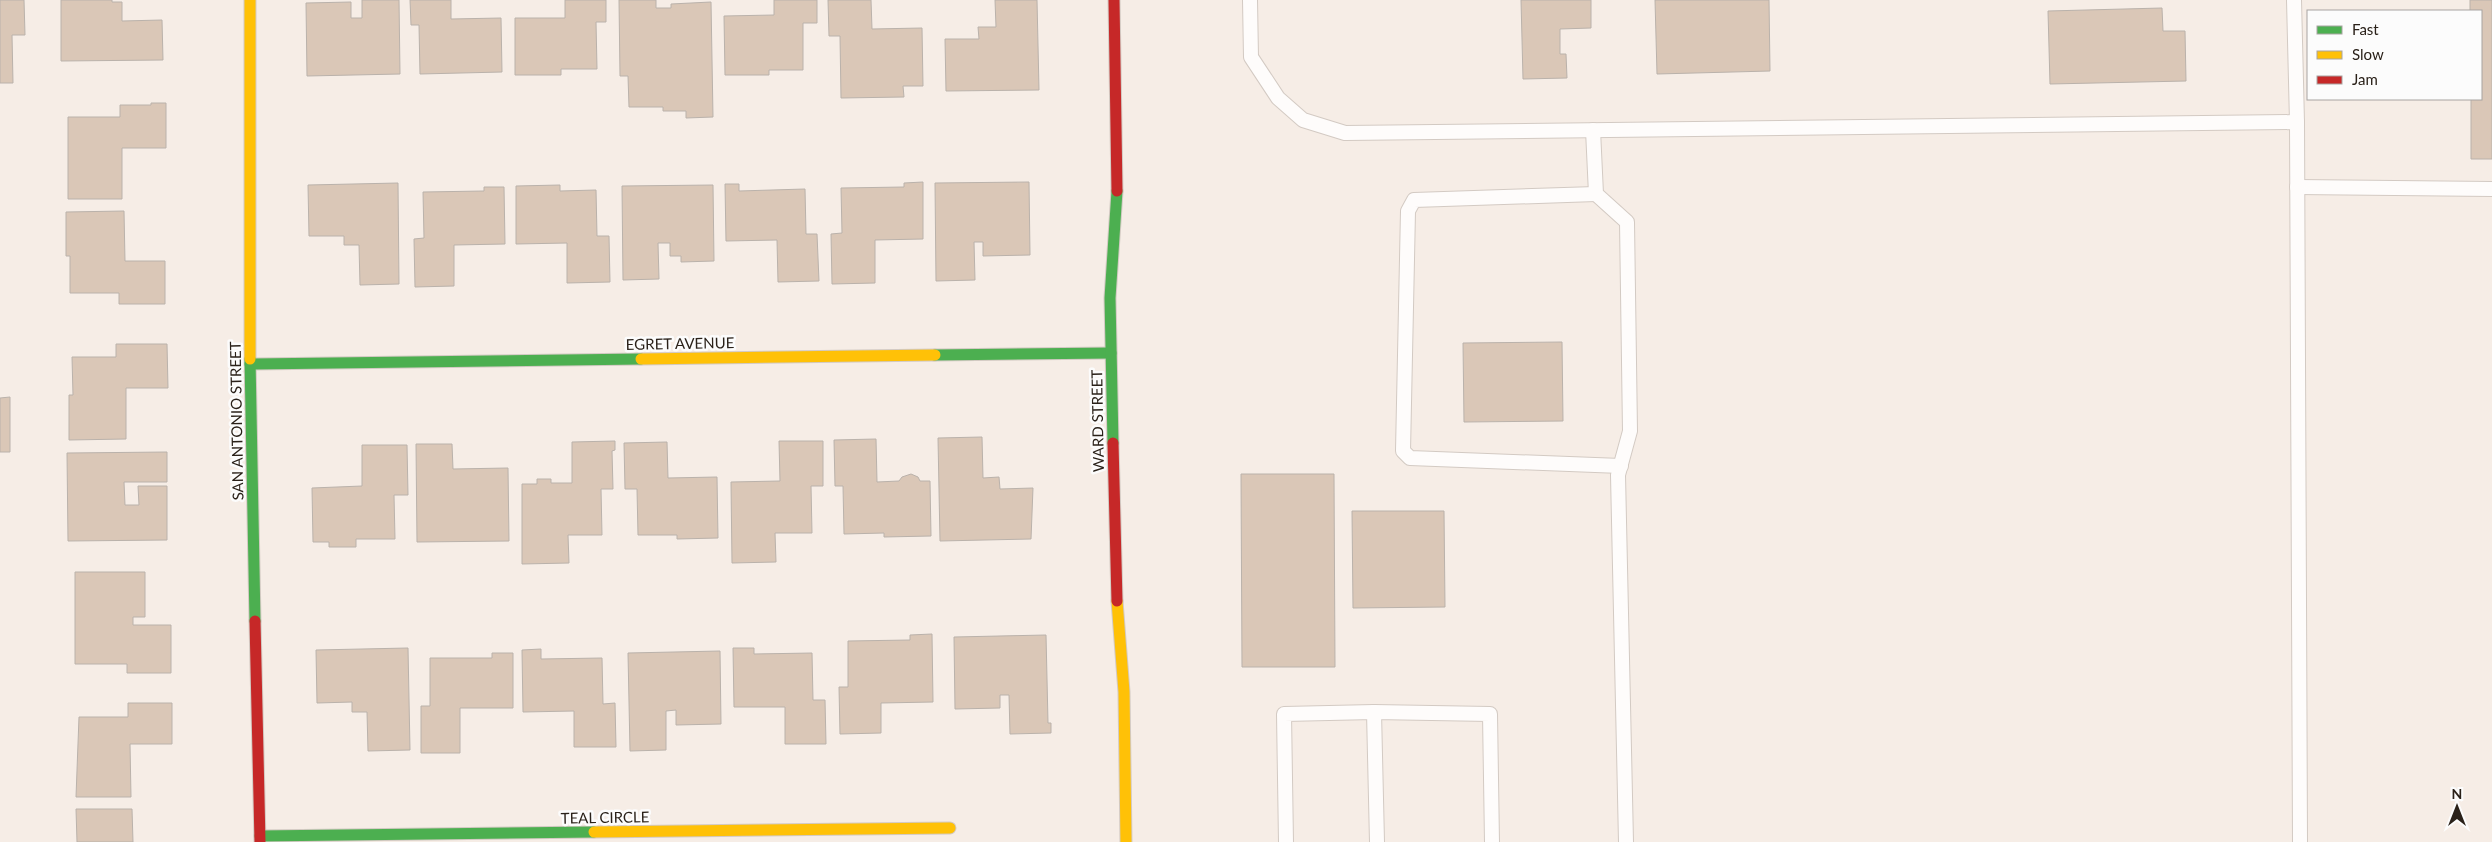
<svg xmlns="http://www.w3.org/2000/svg" width="2492" height="842" viewBox="0 0 2492 842" font-family="Lato,sans-serif">
<style>
.building{fill:#dac7b7;stroke:#bab2ab}
.lines{fill:none;stroke-linecap:round;stroke-linejoin:round}
.lane-casing{stroke:#d3cac3;stroke-width:16}
.fast-casing{stroke:#d3cac3;stroke-width:13}
.slow-casing{stroke:#d3cac3;stroke-width:13}
.jam-casing{stroke:#d3cac3;stroke-width:13}
.lane{stroke:#fefcfb;stroke-width:14}
.fast{stroke:#4caf50;stroke-width:11}
.slow{stroke:#ffc107;stroke-width:11}
.jam{stroke:#c62828;stroke-width:11}
.labels{text-anchor:middle;dominant-baseline:central;stroke-width:5;stroke-linejoin:round;paint-order:stroke}
.street-label{font-size:15px;fill:#2a2119;stroke:#fcfcfc}
</style>
<rect width="100%" height="100%" fill="#f6ede6"/>
<g class="building">
<path d="M 0,0 L 24,0 L 25,35 L 12,35 L 13,83 L 0,83 Z"/>
<path d="M 61,0 L 112,0 L 112,2 L 122,2 L 122,21 L 162,20 L 163,60 L 61,61 Z"/>
<path d="M 362,0 L 399,0 L 400,74 L 307,76 L 306,3 L 351,2 L 351,18 L 362,18 Z"/>
<path d="M 410,0 L 451,0 L 451,19 L 501,18 L 502,72 L 420,74 L 419,25 L 411,25 Z"/>
<path d="M 565,0 L 606,0 L 606,22 L 596,22 L 597,69 L 561,69 L 561,75 L 515,75 L 515,18 L 565,18 Z"/>
<path d="M 619,0 L 656,0 L 656,8 L 671,8 L 671,4 L 711,2 L 713,117 L 686,118 L 686,111 L 663,111 L 663,107 L 629,107 L 628,76 L 620,76 Z"/>
<path d="M 774,0 L 817,0 L 817,23 L 803,23 L 803,70 L 769,70 L 769,75 L 725,75 L 724,16 L 774,15 Z"/>
<path d="M 828,0 L 871,0 L 872,29 L 922,28 L 923,86 L 903,86 L 904,97 L 841,98 L 840,36 L 829,36 Z"/>
<path d="M 995,0 L 1037,0 L 1039,90 L 946,91 L 945,39 L 979,39 L 978,27 L 996,27 Z"/>
<path d="M 1521,0 L 1591,0 L 1591,28 L 1560,29 L 1560,54 L 1566,54 L 1567,78 L 1523,79 Z"/>
<path d="M 1655,0 L 1769,0 L 1770,71 L 1657,74 Z"/>
<path d="M 2470,0 L 2492,0 L 2492,159 L 2471,159 L 2471,99 L 2481,99 L 2481,11 L 2470,11 Z"/>
<path d="M 2162,8 L 2163,31 L 2185,31 L 2186,81 L 2050,84 L 2048,11 Z"/>
<path d="M 151,103 L 166,103 L 166,148 L 122,148 L 122,199 L 68,199 L 68,117 L 120,117 L 120,105 L 151,105 Z"/>
<path d="M 923,182 L 923,239 L 875,240 L 875,283 L 832,284 L 831,234 L 842,233 L 841,188 L 904,187 L 904,183 Z"/>
<path d="M 1029,182 L 1030,255 L 983,256 L 983,242 L 974,242 L 975,280 L 936,281 L 935,183 Z"/>
<path d="M 398,183 L 399,284 L 360,285 L 359,245 L 344,245 L 344,236 L 309,236 L 308,185 Z"/>
<path d="M 725,184 L 739,184 L 739,191 L 805,189 L 806,234 L 817,234 L 819,281 L 778,282 L 777,240 L 726,241 Z"/>
<path d="M 560,185 L 560,191 L 596,190 L 597,236 L 609,236 L 610,282 L 567,283 L 567,243 L 516,244 L 516,186 Z"/>
<path d="M 713,185 L 714,261 L 681,262 L 681,256 L 670,256 L 670,243 L 658,243 L 659,279 L 623,280 L 622,186 Z"/>
<path d="M 484,187 L 504,187 L 505,244 L 454,245 L 454,286 L 415,287 L 414,239 L 424,238 L 423,192 L 484,191 Z"/>
<path d="M 124,211 L 125,261 L 165,261 L 165,304 L 119,304 L 119,293 L 70,293 L 70,256 L 66,256 L 66,212 Z"/>
<path d="M 1562,342 L 1563,421 L 1464,422 L 1463,343 Z"/>
<path d="M 116,344 L 167,344 L 168,388 L 126,388 L 126,439 L 69,440 L 69,395 L 73,395 L 72,357 L 116,357 Z"/>
<path d="M 10,397 L 10,452 L 0,452 L 0,398 Z"/>
<path d="M 982,437 L 983,478 L 999,477 L 1000,489 L 1033,488 L 1031,539 L 940,541 L 938,438 Z"/>
<path d="M 876,439 L 877,482 L 899,481 L 902,477 L 911,474 L 918,477 L 920,481 L 930,481 L 931,536 L 884,537 L 884,533 L 844,534 L 843,486 L 835,486 L 834,440 Z"/>
<path d="M 615,441 L 615,450 L 612,451 L 613,489 L 601,489 L 602,535 L 568,535 L 569,563 L 522,564 L 522,484 L 537,484 L 537,479 L 551,479 L 551,483 L 572,483 L 572,442 Z"/>
<path d="M 779,441 L 823,441 L 823,486 L 811,486 L 812,533 L 775,533 L 776,562 L 732,563 L 731,482 L 780,481 Z"/>
<path d="M 667,442 L 668,478 L 717,477 L 718,538 L 677,539 L 677,535 L 638,535 L 637,489 L 625,489 L 624,443 Z"/>
<path d="M 416,444 L 452,444 L 453,469 L 508,468 L 509,541 L 417,542 Z"/>
<path d="M 362,445 L 407,445 L 408,495 L 394,495 L 395,539 L 356,539 L 356,547 L 329,547 L 329,542 L 313,542 L 312,488 L 362,486 Z"/>
<path d="M 167,452 L 167,482 L 124,482 L 125,505 L 139,505 L 138,486 L 167,486 L 167,540 L 68,541 L 67,453 Z"/>
<path d="M 1241,474 L 1334,474 L 1335,667 L 1242,667 Z"/>
<path d="M 1352,511 L 1444,511 L 1445,607 L 1353,608 Z"/>
<path d="M 75,572 L 145,572 L 145,617 L 133,617 L 133,625 L 171,625 L 171,673 L 127,673 L 127,664 L 75,664 Z"/>
<path d="M 932,634 L 933,702 L 881,703 L 881,733 L 840,734 L 839,687 L 848,687 L 848,641 L 910,640 L 910,635 Z"/>
<path d="M 1046,635 L 1048,723 L 1051,723 L 1051,733 L 1010,734 L 1009,695 L 1000,695 L 1000,708 L 955,709 L 954,637 Z"/>
<path d="M 408,648 L 410,750 L 368,751 L 367,712 L 352,712 L 352,702 L 317,703 L 316,650 Z"/>
<path d="M 733,648 L 754,648 L 754,654 L 812,653 L 813,700 L 825,700 L 826,744 L 785,744 L 785,707 L 734,707 Z"/>
<path d="M 541,649 L 541,659 L 602,658 L 603,704 L 615,703 L 616,747 L 574,747 L 574,711 L 523,712 L 522,650 Z"/>
<path d="M 720,651 L 721,724 L 676,725 L 676,710 L 666,711 L 666,750 L 630,751 L 628,653 Z"/>
<path d="M 492,653 L 513,653 L 513,708 L 460,708 L 460,753 L 421,753 L 421,706 L 430,706 L 430,658 L 492,658 Z"/>
<path d="M 128,703 L 172,703 L 172,744 L 130,744 L 131,797 L 76,797 L 79,717 L 128,717 Z"/>
<path d="M 76,809 L 132,809 L 133,842 L 77,842 Z"/>
</g>
<g class="lines">
<defs>
<g id="lane">
<path d="M 1250,0 L 1251,57 L 1278,98 L 1303,120 L 1345,133 L 2297,122"/>
<path d="M 2294,0 L 2297,122 L 2300,842"/>
<path d="M 1593,130 L 1596,194 L 1627,222 L 1630,431 L 1618,475 L 1626,842"/>
<path d="M 2297,187 L 2492,189"/>
<path d="M 1596,194 L 1414,200 L 1408,211 L 1403,451 L 1410,458 L 1621,466"/>
<path d="M 1374,712 L 1377,842"/>
<path d="M 1286,842 L 1284,714 L 1374,712 L 1490,714 L 1492,842"/>
</g>
<g id="fast">
<path d="M 935,355 L 1111,353"/>
<path d="M 250,359 L 255,621"/>
<path d="M 250,364 L 641,359"/>
<path d="M 1113,443 L 1110,298 L 1117,191"/>
<path d="M 260,836 L 594,832"/>
</g>
<g id="slow">
<path d="M 250,0 L 250,359"/>
<path d="M 641,359 L 935,355"/>
<path d="M 1117,601 L 1124,692 L 1126,842"/>
<path d="M 594,832 L 950,828"/>
</g>
<g id="jam">
<path d="M 1114,0 L 1117,191"/>
<path d="M 1113,443 L 1117,601"/>
<path d="M 255,621 L 260,842"/>
</g>
</defs>
<use href="#lane" class="lane-casing"/>
<use href="#fast" class="fast-casing"/>
<use href="#slow" class="slow-casing"/>
<use href="#jam" class="jam-casing"/>
<use href="#lane" class="lane"/>
<use href="#fast" class="fast"/>
<use href="#slow" class="slow"/>
<use href="#jam" class="jam"/>
</g>
<g class="labels">
<g class="street-label">
<text transform="translate(680 343) rotate(-1)">EGRET AVENUE</text>
<text transform="translate(236 421) rotate(-91)">SAN ANTONIO STREET</text>
<text transform="translate(1097 421) rotate(-91)">WARD STREET</text>
<text transform="translate(605 817) rotate(-1)">TEAL CIRCLE</text>
</g>
</g>
<rect x="2307" y="10" width="175" height="90" fill="#fcfcfc" stroke="#a8a4a1"/>
<rect x="2317" y="26" width="25" height="8" fill="#4caf50" stroke="#a8a4a1"/>
<text x="2352" y="35" font-size="15" fill="#2a2119">Fast</text>
<rect x="2317" y="51" width="25" height="8" fill="#ffc107" stroke="#a8a4a1"/>
<text x="2352" y="60" font-size="15" fill="#2a2119">Slow</text>
<rect x="2317" y="76" width="25" height="8" fill="#c62828" stroke="#a8a4a1"/>
<text x="2352" y="85" font-size="15" fill="#2a2119">Jam</text>
<g transform="translate(2457 807)" stroke="#fcfcfc" stroke-width="4" paint-order="stroke">
<path d="M0-4L9 19L0 12L-9 19Z" fill="#2a2119"/>
<text y="-8" font-size="14" font-weight="bold" text-anchor="middle" fill="#2a2119">N</text>
</g>
</svg>
